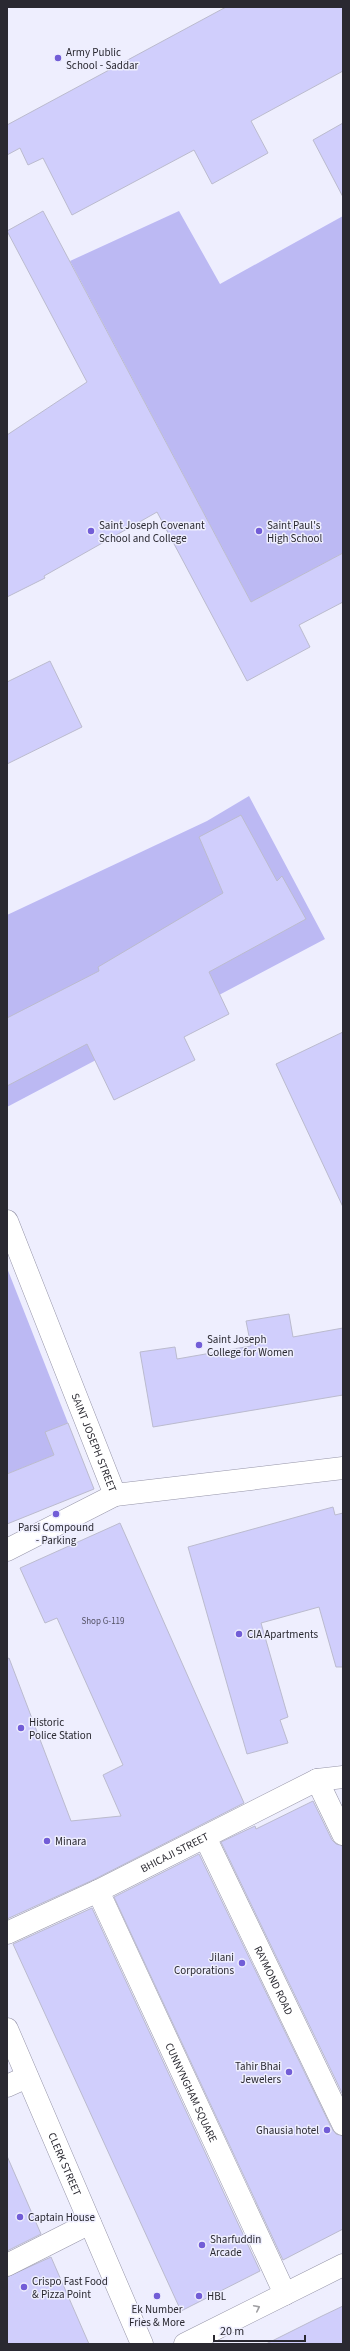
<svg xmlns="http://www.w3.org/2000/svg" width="350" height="2351" viewBox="0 0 350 2351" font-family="'Source Sans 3',sans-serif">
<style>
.green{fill:#bcb9f3}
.building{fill:#d0cefc;stroke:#bbbbce}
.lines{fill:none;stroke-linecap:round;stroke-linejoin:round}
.minor-casing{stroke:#9695a8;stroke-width:23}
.tertiary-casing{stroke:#9695a8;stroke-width:23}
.minor{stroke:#fff;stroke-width:22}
.tertiary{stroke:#fff;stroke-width:22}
.oneway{stroke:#9f9fa2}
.poi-dot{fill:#725dd7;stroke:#eeeefe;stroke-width:1.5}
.labels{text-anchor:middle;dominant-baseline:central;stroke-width:3;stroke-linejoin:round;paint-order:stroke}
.number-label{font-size:9px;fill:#545264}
.poi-label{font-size:11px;fill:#2a2931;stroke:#eeeefe;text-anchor:start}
.street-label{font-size:11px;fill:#2a2931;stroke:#eeeefe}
</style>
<rect width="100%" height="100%" fill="#eeeefe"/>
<g class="green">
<path d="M 179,211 L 220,284 L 343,216 L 343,553 L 251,602 L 70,261 Z"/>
<path d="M 249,796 L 325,939 L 7,1107 L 7,915 L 207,821 Z"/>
<path d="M 7,1268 L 68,1423 L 46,1432 L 54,1455 L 7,1474 Z"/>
</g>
<g class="building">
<path d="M 226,7 L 343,7 L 343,71 L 251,121 L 268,153 L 212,184 L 194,150 L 72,215 L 43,158 L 28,165 L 20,148 L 7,155 L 7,125 Z"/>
<path d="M 343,123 L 343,197 L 313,140 Z"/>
<path d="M 43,211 L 251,602 L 343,553 L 343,602 L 299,625 L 310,647 L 247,681 L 157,512 L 44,576 L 45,578 L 7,597 L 7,435 L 87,382 L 7,231 Z"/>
<path d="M 50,661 L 82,727 L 7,764 L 7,682 Z"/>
<path d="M 241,815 L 277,881 L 282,876 L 306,919 L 209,972 L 229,1014 L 184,1037 L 195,1060 L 114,1100 L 87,1044 L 7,1086 L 7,1018 L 99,971 L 98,967 L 223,893 L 199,837 Z"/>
<path d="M 343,1032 L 343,1207 L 276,1064 Z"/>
<path d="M 289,1314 L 293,1337 L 343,1328 L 343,1395 L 153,1427 L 140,1352 L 175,1347 L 177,1359 L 251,1346 L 246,1321 Z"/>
<path d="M 68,1423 L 94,1489 L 7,1524 L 7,1474 L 54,1455 L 45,1432 Z"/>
<path d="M 333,1507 L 335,1515 L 343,1513 L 343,1667 L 336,1667 L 319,1607 L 261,1623 L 288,1717 L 280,1720 L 288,1743 L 247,1754 L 188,1547 Z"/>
<path d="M 120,1523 L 244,1803 L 93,1880 L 7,1919 L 7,1659 L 9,1658 L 71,1821 L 121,1816 L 103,1775 L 123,1765 L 57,1618 L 45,1623 L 20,1568 Z"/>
<path d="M 313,1801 L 332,1840 L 336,1844 L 343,1846 L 343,2095 L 221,1842 L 255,1826 L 256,1829 Z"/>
<path d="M 199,1854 L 332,2129 L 336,2134 L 343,2136 L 343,2229 L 283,2260 L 114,1897 Z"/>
<path d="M 92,1908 L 260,2271 L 181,2311 L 13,1944 Z"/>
<path d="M 7,2156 L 41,2234 L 7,2251 Z"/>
<path d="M 51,2257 L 89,2344 L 7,2344 L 7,2277 Z"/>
<path d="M 343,2306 L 343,2344 L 266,2344 L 322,2316 Z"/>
</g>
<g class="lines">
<defs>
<g id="minor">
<path id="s1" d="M 7,1221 L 115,1495 L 343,1468"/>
<path d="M 7,1550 L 115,1495"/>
<path d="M 317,1780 L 343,1834"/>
<path id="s2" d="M 205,1837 L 343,2124"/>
<path id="s3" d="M 98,1891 L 285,2294"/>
<path id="s4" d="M 7,1933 L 98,1891 L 317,1780 L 343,1777"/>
<path d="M 7,2086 L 27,2077"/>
<path d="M 7,2265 L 90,2223"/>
</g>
<g id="tertiary">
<path id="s5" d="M 7,2029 L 142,2344"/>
<path d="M 185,2344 L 343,2265"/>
</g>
</defs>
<use href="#minor" class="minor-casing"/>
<use href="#tertiary" class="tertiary-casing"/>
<use href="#minor" class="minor"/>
<use href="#tertiary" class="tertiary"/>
</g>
<defs><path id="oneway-chevron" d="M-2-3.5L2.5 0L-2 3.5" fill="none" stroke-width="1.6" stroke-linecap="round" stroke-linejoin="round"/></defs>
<use class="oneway" href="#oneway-chevron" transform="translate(257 2308) rotate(-26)"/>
<g class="poi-dot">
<circle cx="58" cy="58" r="4"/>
<circle cx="91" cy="531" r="4"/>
<circle cx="259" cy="531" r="4"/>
<circle cx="199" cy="1345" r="4"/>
<circle cx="56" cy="1514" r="4"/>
<circle cx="239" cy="1634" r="4"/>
<circle cx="21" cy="1728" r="4"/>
<circle cx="47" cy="1841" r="4"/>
<circle cx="242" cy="1963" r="4"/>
<circle cx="289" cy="2072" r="4"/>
<circle cx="327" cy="2130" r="4"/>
<circle cx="20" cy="2217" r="4"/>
<circle cx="202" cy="2245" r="4"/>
<circle cx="24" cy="2287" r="4"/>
<circle cx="157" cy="2296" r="4"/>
<circle cx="199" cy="2296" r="4"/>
</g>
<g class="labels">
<g class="number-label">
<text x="103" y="1621">Shop G-119</text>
</g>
<g class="poi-label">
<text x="66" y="52">Army Public<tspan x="66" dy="13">School - Saddar</tspan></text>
<text x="99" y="525">Saint Joseph Covenant<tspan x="99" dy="13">School and College</tspan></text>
<text x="267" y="525">Saint Paul's<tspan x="267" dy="13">High School</tspan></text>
<text x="207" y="1339">Saint Joseph<tspan x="207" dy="13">College for Women</tspan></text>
<text x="56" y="1527" text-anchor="middle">Parsi Compound<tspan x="56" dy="13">- Parking</tspan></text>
<text x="247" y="1634">CIA Apartments</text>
<text x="29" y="1722">Historic<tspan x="29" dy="13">Police Station</tspan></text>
<text x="55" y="1841">Minara</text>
<text x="234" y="1957" text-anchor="end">Jilani<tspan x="234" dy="13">Corporations</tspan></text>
<text x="281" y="2066" text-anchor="end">Tahir Bhai<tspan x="281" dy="13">Jewelers</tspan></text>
<text x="319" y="2130" text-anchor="end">Ghausia hotel</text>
<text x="28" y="2217">Captain House</text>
<text x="210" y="2239">Sharfuddin<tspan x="210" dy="13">Arcade</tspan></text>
<text x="32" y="2281">Crispo Fast Food<tspan x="32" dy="13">&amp; Pizza Point</tspan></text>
<text x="207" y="2296">HBL</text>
<text x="157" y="2309" text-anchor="middle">Ek Number<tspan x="157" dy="13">Fries &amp; More</tspan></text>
</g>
<g class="street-label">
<text stroke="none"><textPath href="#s1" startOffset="238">SAINT JOSEPH STREET</textPath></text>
<text stroke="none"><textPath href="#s4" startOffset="186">BHICAJI STREET</textPath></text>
<text stroke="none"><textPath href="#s2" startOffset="159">RAYMOND ROAD</textPath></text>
<text stroke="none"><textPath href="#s3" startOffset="222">CUNNYNGHAM SQUARE</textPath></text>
<text stroke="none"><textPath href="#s5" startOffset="147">CLERK STREET</textPath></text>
</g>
</g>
<rect width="350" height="2351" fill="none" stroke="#2a2931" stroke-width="16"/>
<path d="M214 2335v6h91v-6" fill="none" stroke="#2a2931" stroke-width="2"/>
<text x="220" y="2335" font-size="12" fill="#2a2931" stroke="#eeeefe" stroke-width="3" paint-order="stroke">20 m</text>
</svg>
